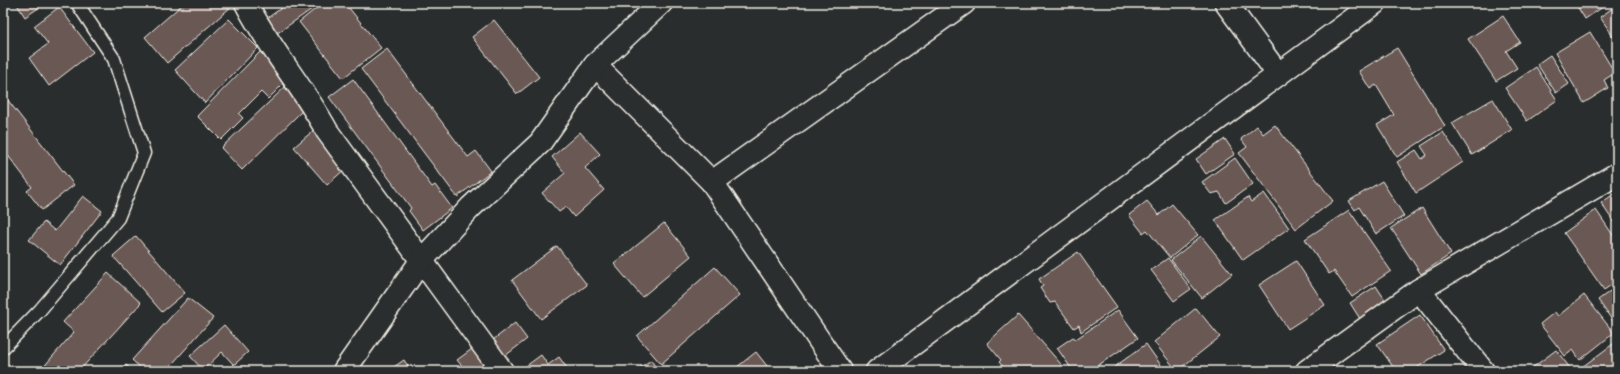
<svg xmlns="http://www.w3.org/2000/svg" width="1620" height="374" viewBox="0 0 1620 374" font-family="Kalam,sans-serif">
<style>
.building{fill:#6b5954;stroke:#f4f1e8}
.lines{fill:none;stroke-linecap:round;stroke-linejoin:round}
.lane-casing{stroke:#f4f1e8;stroke-width:15}
.street-casing{stroke:#f4f1e8;stroke-width:25}
.lane{stroke:#2a2d2e;stroke-width:12}
.street{stroke:#2a2d2e;stroke-width:22}
</style>
<rect width="100%" height="100%" fill="#2a2d2e"/>
<filter id="ink" filterUnits="userSpaceOnUse"><feTurbulence type="fractalNoise" baseFrequency=".025" numOctaves="2"/><feDisplacementMap in="SourceGraphic" scale="8" xChannelSelector="R" yChannelSelector="G"/><feConvolveMatrix kernelMatrix="1 2 1 2 8 2 1 2 1" color-interpolation-filters="sRGB"/></filter>
<g filter="url(#ink)">
<g class="building">
<path d="M 16,3 L 46,3 L 25,17 Z"/>
<path d="M 184,3 L 229,3 L 232,6 L 167,63 L 145,37 Z"/>
<path d="M 286,3 L 309,3 L 312,9 L 276,34 L 266,19 L 287,4 Z"/>
<path d="M 323,3 L 345,3 L 381,48 L 343,78 L 299,22 Z"/>
<path d="M 1575,3 L 1609,3 L 1585,19 Z"/>
<path d="M 1617,5 L 1617,42 L 1600,17 Z"/>
<path d="M 59,7 L 93,52 L 49,86 L 29,58 L 48,44 L 34,26 Z"/>
<path d="M 1503,16 L 1520,42 L 1506,51 L 1517,68 L 1496,81 L 1468,39 Z"/>
<path d="M 229,19 L 258,48 L 205,103 L 175,70 Z"/>
<path d="M 494,20 L 539,77 L 517,94 L 472,37 Z"/>
<path d="M 1590,32 L 1615,73 L 1604,80 L 1608,88 L 1584,103 L 1555,53 Z"/>
<path d="M 1397,48 L 1445,126 L 1397,157 L 1377,125 L 1394,115 L 1376,85 L 1370,89 L 1359,71 Z"/>
<path d="M 387,49 L 468,157 L 476,151 L 491,171 L 457,197 L 361,69 Z"/>
<path d="M 260,52 L 288,79 L 268,99 L 261,92 L 239,114 L 243,118 L 221,140 L 197,116 Z"/>
<path d="M 1550,55 L 1569,84 L 1556,93 L 1537,64 Z"/>
<path d="M 1536,67 L 1557,100 L 1527,121 L 1505,88 Z"/>
<path d="M 353,79 L 432,187 L 435,185 L 452,208 L 423,230 L 409,211 L 411,208 L 329,97 Z"/>
<path d="M 286,86 L 306,107 L 242,170 L 221,148 Z"/>
<path d="M 3,94 L 74,185 L 42,210 L 27,191 L 32,187 L 3,149 Z"/>
<path d="M 1493,99 L 1512,130 L 1472,155 L 1452,123 Z"/>
<path d="M 1275,125 L 1333,201 L 1296,229 L 1239,153 L 1247,147 L 1241,139 L 1257,126 L 1263,134 Z"/>
<path d="M 314,130 L 346,168 L 327,185 L 294,147 Z"/>
<path d="M 580,132 L 600,154 L 585,168 L 604,190 L 574,217 L 566,207 L 559,212 L 542,193 L 565,173 L 552,157 Z"/>
<path d="M 1443,132 L 1463,162 L 1416,193 L 1397,162 L 1416,150 L 1422,159 L 1427,155 L 1421,146 Z"/>
<path d="M 1225,139 L 1235,154 L 1206,174 L 1196,159 Z"/>
<path d="M 1235,158 L 1253,184 L 1226,203 L 1219,192 L 1211,194 L 1202,182 Z"/>
<path d="M 1382,181 L 1404,216 L 1376,234 L 1359,207 L 1355,210 L 1349,201 Z"/>
<path d="M 1617,192 L 1617,227 L 1601,203 Z"/>
<path d="M 1264,193 L 1289,228 L 1243,260 L 1215,220 L 1248,197 L 1251,202 Z"/>
<path d="M 83,196 L 102,211 L 60,265 L 29,240 L 44,222 L 55,231 Z"/>
<path d="M 1147,201 L 1159,215 L 1172,204 L 1198,235 L 1170,258 L 1147,230 L 1143,233 L 1129,215 Z"/>
<path d="M 1422,208 L 1451,254 L 1421,274 L 1391,228 Z"/>
<path d="M 1349,210 L 1391,271 L 1352,297 L 1334,271 L 1329,274 L 1305,239 Z"/>
<path d="M 1596,210 L 1617,241 L 1617,281 L 1604,290 L 1564,233 Z"/>
<path d="M 664,223 L 691,256 L 642,297 L 614,264 Z"/>
<path d="M 136,236 L 185,293 L 162,312 L 113,256 Z"/>
<path d="M 1201,236 L 1232,274 L 1202,298 L 1171,260 Z"/>
<path d="M 557,246 L 587,285 L 541,319 L 512,280 Z"/>
<path d="M 1078,252 L 1117,307 L 1081,332 L 1079,325 L 1074,328 L 1055,302 L 1050,303 L 1040,288 L 1043,286 L 1039,279 Z"/>
<path d="M 1168,258 L 1191,289 L 1174,301 L 1151,270 Z"/>
<path d="M 1296,261 L 1325,305 L 1288,329 L 1259,285 Z"/>
<path d="M 715,267 L 740,295 L 661,364 L 637,336 Z"/>
<path d="M 108,273 L 141,303 L 79,371 L 40,371 L 74,332 L 63,322 Z"/>
<path d="M 1376,286 L 1388,304 L 1362,322 L 1350,303 Z"/>
<path d="M 1617,286 L 1617,327 L 1598,300 Z"/>
<path d="M 1584,295 L 1614,333 L 1580,360 L 1573,350 L 1565,356 L 1540,324 L 1555,312 L 1558,316 Z"/>
<path d="M 188,298 L 213,318 L 166,371 L 144,371 L 132,360 Z"/>
<path d="M 1196,308 L 1220,337 L 1177,371 L 1154,342 Z"/>
<path d="M 1118,310 L 1138,338 L 1090,371 L 1073,371 L 1057,348 L 1073,337 L 1076,339 Z"/>
<path d="M 1018,315 L 1067,371 L 1007,371 L 999,362 L 1001,360 L 987,343 Z"/>
<path d="M 1420,315 L 1444,350 L 1412,371 L 1396,371 L 1377,344 Z"/>
<path d="M 515,323 L 527,339 L 505,356 L 493,340 Z"/>
<path d="M 224,325 L 248,352 L 234,365 L 222,352 L 203,370 L 190,356 Z"/>
<path d="M 1617,341 L 1617,371 L 1585,371 L 1582,367 Z"/>
<path d="M 1146,344 L 1165,371 L 1109,371 Z"/>
<path d="M 472,349 L 486,368 L 481,371 L 466,371 L 457,360 Z"/>
<path d="M 1556,350 L 1570,368 L 1566,371 L 1528,371 Z"/>
<path d="M 756,352 L 771,371 L 732,371 Z"/>
<path d="M 541,355 L 548,365 L 559,357 L 569,371 L 523,371 L 522,369 Z"/>
<path d="M 404,360 L 411,371 L 388,371 Z"/>
<path d="M 651,360 L 658,371 L 635,371 Z"/>
<path d="M 126,365 L 133,371 L 120,371 Z"/>
<path d="M 245,366 L 249,371 L 235,371 Z"/>
</g>
<g class="lines">
<defs>
<path id="lane" d="M 3,348 L 40,310 L 118,218 L 144,153 L 114,59 L 77,3"/>
<g id="street">
<path d="M 246,3 C 269,48 303,87 327,131 L 502,371"/>
<path d="M 1226,3 L 1278,74"/>
<path d="M 595,65 L 712,182 L 840,371"/>
<path d="M 712,182 L 964,3"/>
<path d="M 1419,290 L 1483,371"/>
<path d="M 344,371 L 421,261 L 471,207 L 540,143 L 595,65 L 661,3"/>
<path d="M 877,371 L 1375,3"/>
<path d="M 1307,371 L 1419,290 L 1617,174"/>
</g>
</defs>
<use href="#lane" class="lane-casing"/>
<use href="#street" class="street-casing"/>
<use href="#lane" class="lane"/>
<use href="#street" class="street"/>
</g>
</g>
<rect width="1620" height="374" fill="none" stroke="#2a2d2e" stroke-width="16"/>
<rect x="8" y="8" width="1604" height="358" fill="none" stroke="#f4f1e8" stroke-width="1.5" filter="url(#ink)"/>
</svg>
